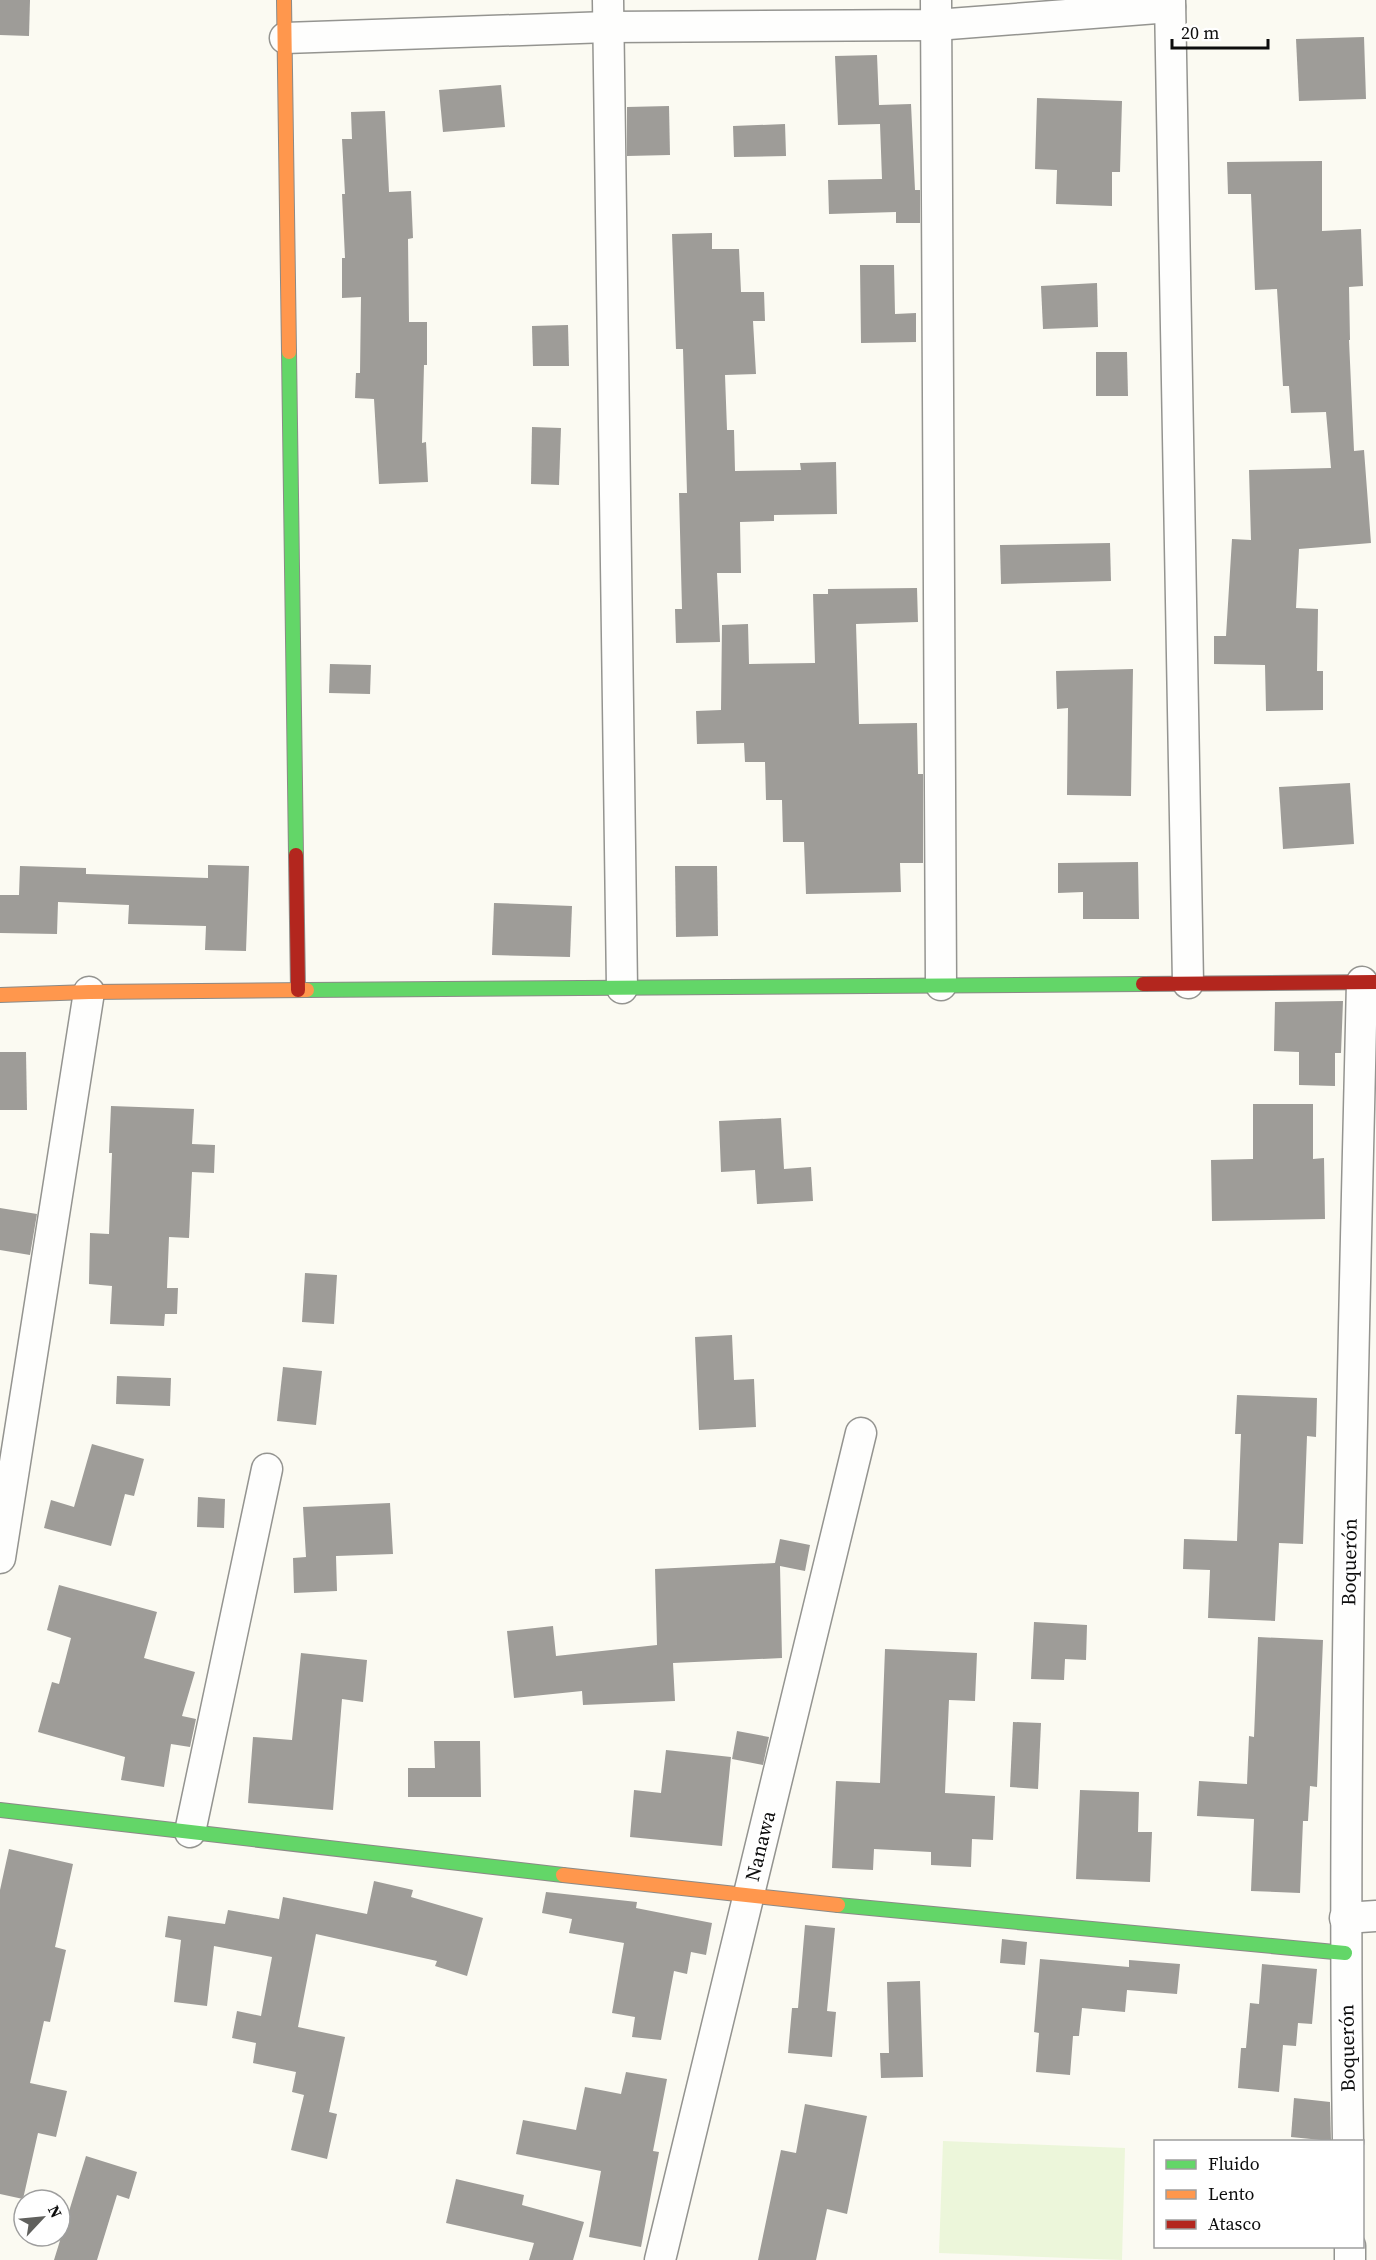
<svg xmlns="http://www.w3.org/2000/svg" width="1376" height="2260" viewBox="0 0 1376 2260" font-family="'Source Serif 4',serif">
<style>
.pitch{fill:#ecf6da}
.building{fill:#9e9c98}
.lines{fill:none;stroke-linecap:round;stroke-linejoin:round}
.street-casing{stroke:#949490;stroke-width:33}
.fast-casing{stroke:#8b8a87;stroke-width:16}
.slow-casing{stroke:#8b8a87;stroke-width:16}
.jam-casing{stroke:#8b8a87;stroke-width:16}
.street{stroke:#fefefd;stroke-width:30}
.fast{stroke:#63d668;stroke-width:14}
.slow{stroke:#ff974d;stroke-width:14}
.jam{stroke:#b3261e;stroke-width:14}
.labels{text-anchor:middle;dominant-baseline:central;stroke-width:6;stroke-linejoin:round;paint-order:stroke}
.street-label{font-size:20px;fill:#0d0d0d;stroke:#fff}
</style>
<rect width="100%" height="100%" fill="#fbfaf2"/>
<path class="pitch" d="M 943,2141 L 1125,2148 L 1122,2260 L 939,2253 Z"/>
<g class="building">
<path d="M 0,0 L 30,0 L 29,36 L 0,35 Z"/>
<path d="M 1364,37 L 1366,99 L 1299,101 L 1296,39 Z"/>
<path d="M 877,55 L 879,105 L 911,104 L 915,190 L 920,190 L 920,223 L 896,223 L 896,212 L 829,214 L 828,180 L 882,179 L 880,124 L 838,125 L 835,56 Z"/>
<path d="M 501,85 L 505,127 L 443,132 L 439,90 Z"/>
<path d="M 1037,98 L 1122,101 L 1120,172 L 1112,172 L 1112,206 L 1056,204 L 1057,170 L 1035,169 Z"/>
<path d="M 669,106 L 670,155 L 627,156 L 627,107 Z"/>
<path d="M 385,111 L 389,192 L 411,191 L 413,238 L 408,239 L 409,322 L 427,322 L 427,365 L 424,365 L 422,443 L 426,442 L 428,482 L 379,484 L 374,399 L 355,398 L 356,373 L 360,373 L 361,297 L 342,298 L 342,258 L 345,258 L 342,194 L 345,194 L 342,139 L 352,139 L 351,112 Z"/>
<path d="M 785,124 L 786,156 L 734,157 L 733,126 Z"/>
<path d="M 1322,161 L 1322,231 L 1361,229 L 1363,286 L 1349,287 L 1350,340 L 1349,340 L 1354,451 L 1364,450 L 1371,543 L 1299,549 L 1296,608 L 1318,609 L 1317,671 L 1323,671 L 1323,710 L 1266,711 L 1265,665 L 1214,664 L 1214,636 L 1226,636 L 1232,539 L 1251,540 L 1249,470 L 1331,468 L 1326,412 L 1291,413 L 1289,386 L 1283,386 L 1277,289 L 1255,290 L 1251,194 L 1228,194 L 1227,162 Z"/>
<path d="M 712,233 L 712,249 L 739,249 L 741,292 L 764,292 L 765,321 L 753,321 L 756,374 L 725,375 L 727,430 L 734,430 L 735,471 L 801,470 L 800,463 L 836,462 L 837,514 L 774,515 L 774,521 L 740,522 L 741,573 L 717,573 L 720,642 L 676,643 L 675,609 L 682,609 L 679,493 L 687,493 L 683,349 L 676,349 L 672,234 Z"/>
<path d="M 860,265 L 894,265 L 895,314 L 916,313 L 916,342 L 861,343 Z"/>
<path d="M 1097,283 L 1098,327 L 1043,329 L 1041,286 Z"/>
<path d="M 568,325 L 569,366 L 533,366 L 532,326 Z"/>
<path d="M 1096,352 L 1127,352 L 1128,396 L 1096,396 Z"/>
<path d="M 532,427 L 561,428 L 559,485 L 531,484 Z"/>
<path d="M 1110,543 L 1111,581 L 1001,584 L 1000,545 Z"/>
<path d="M 917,588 L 918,622 L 856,624 L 859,724 L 917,723 L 918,774 L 923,774 L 923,863 L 900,863 L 901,892 L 806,894 L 804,842 L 783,842 L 782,800 L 766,800 L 765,762 L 745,762 L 744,743 L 697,744 L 696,711 L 721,710 L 722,625 L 748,624 L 749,664 L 815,663 L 813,594 L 828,594 L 828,589 Z"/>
<path d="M 330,664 L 371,665 L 370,694 L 329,693 Z"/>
<path d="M 1133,669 L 1131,796 L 1067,795 L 1068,708 L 1057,709 L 1056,671 Z"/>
<path d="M 1350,783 L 1354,844 L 1283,849 L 1279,787 Z"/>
<path d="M 1138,862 L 1139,919 L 1083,919 L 1083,892 L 1058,893 L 1058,863 Z"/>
<path d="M 208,865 L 249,866 L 246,951 L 205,950 L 206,926 L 128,924 L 129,905 L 58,902 L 57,934 L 0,933 L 0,895 L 19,895 L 20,866 L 86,868 L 86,874 L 208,878 Z"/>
<path d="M 675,866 L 717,866 L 718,936 L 676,937 Z"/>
<path d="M 494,903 L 572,906 L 570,957 L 492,955 Z"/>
<path d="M 1343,1001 L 1341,1053 L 1335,1053 L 1335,1086 L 1299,1085 L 1299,1052 L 1274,1051 L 1275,1002 Z"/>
<path d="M 0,1052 L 26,1052 L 27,1110 L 0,1110 Z"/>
<path d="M 1253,1104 L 1313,1104 L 1313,1159 L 1324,1158 L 1325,1219 L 1212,1221 L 1211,1160 L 1253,1159 Z"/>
<path d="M 111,1106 L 194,1109 L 192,1144 L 215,1145 L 214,1173 L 192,1172 L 189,1238 L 169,1237 L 167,1288 L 178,1288 L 177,1314 L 165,1314 L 164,1326 L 110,1324 L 112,1286 L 89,1284 L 90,1233 L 109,1234 L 112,1153 L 109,1153 Z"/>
<path d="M 781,1118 L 784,1169 L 811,1167 L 813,1201 L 757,1204 L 755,1170 L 721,1172 L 719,1121 Z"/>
<path d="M 0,1208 L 37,1214 L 30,1255 L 0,1250 Z"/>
<path d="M 305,1273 L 337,1275 L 334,1324 L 302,1322 Z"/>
<path d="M 732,1335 L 734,1380 L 754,1379 L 756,1427 L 699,1430 L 695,1337 Z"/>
<path d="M 283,1367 L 322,1371 L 316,1425 L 277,1421 Z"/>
<path d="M 117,1376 L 171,1378 L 170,1406 L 116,1404 Z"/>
<path d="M 1237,1395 L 1317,1398 L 1316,1437 L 1307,1436 L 1303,1544 L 1279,1543 L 1275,1621 L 1208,1618 L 1210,1570 L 1183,1569 L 1184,1539 L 1237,1541 L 1241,1434 L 1235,1434 Z"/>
<path d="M 92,1444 L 144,1459 L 134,1496 L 125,1494 L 111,1546 L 44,1528 L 51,1500 L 74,1507 Z"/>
<path d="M 198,1497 L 225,1499 L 224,1528 L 197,1527 Z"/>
<path d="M 390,1503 L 393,1554 L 336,1556 L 337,1591 L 294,1593 L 293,1558 L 306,1557 L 303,1507 Z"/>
<path d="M 780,1539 L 810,1545 L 805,1571 L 780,1566 L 782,1658 L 673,1663 L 675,1701 L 583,1705 L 582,1691 L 514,1698 L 507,1631 L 553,1626 L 556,1656 L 657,1645 L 655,1569 L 775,1563 Z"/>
<path d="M 59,1585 L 157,1612 L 144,1658 L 195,1672 L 182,1716 L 196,1719 L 190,1747 L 171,1744 L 164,1787 L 121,1780 L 125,1757 L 38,1732 L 52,1682 L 59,1684 L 71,1638 L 47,1630 Z"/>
<path d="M 1034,1622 L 1087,1625 L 1086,1660 L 1065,1659 L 1064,1680 L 1031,1679 Z"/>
<path d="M 1258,1637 L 1323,1640 L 1317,1787 L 1310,1786 L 1308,1821 L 1303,1821 L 1300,1893 L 1251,1891 L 1254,1819 L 1197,1816 L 1199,1781 L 1247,1784 L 1249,1736 L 1254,1737 Z"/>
<path d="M 885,1649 L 977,1653 L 975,1701 L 949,1700 L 945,1793 L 995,1796 L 993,1840 L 972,1839 L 971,1867 L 931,1865 L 931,1852 L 874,1849 L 873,1870 L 832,1868 L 836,1781 L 880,1783 Z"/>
<path d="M 301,1653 L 367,1660 L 363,1702 L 342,1699 L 333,1810 L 248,1803 L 253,1737 L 292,1740 Z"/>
<path d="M 1013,1722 L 1041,1723 L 1038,1789 L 1010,1787 Z"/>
<path d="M 737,1731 L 769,1737 L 763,1765 L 732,1759 Z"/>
<path d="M 434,1741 L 480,1741 L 481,1797 L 408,1797 L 408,1768 L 435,1768 Z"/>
<path d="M 666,1750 L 731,1757 L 722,1846 L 630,1837 L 634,1790 L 661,1793 Z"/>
<path d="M 1080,1790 L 1139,1792 L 1138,1832 L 1152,1832 L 1150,1882 L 1076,1879 Z"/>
<path d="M 9,1849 L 73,1864 L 55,1947 L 66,1950 L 50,2022 L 44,2021 L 30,2083 L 67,2091 L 56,2137 L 38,2133 L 23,2199 L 0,2194 L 0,1890 Z"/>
<path d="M 374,1881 L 413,1890 L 411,1897 L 483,1918 L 467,1976 L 435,1966 L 437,1961 L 316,1934 L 298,2027 L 345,2037 L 329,2112 L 337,2114 L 327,2159 L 291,2150 L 304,2095 L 292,2092 L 296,2072 L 253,2063 L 256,2043 L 232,2038 L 237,2011 L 261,2016 L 272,1957 L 214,1946 L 207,2006 L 174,2002 L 181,1940 L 165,1937 L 168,1916 L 225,1924 L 228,1910 L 279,1919 L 283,1897 L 367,1914 Z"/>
<path d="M 546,1892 L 637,1902 L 636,1908 L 712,1923 L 706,1955 L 691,1952 L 687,1974 L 674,1971 L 661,2040 L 632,2037 L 635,2017 L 612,2013 L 624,1943 L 569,1933 L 572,1919 L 542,1913 Z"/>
<path d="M 805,1925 L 835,1928 L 827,2011 L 836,2012 L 832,2057 L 788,2053 L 792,2008 L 798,2008 Z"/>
<path d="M 1002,1939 L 1027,1942 L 1025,1965 L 1000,1963 Z"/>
<path d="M 1040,1959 L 1129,1967 L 1129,1960 L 1180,1964 L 1177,1994 L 1127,1990 L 1125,2012 L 1082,2008 L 1079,2036 L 1073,2036 L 1070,2075 L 1036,2072 L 1039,2033 L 1034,2032 Z"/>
<path d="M 1262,1964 L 1317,1969 L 1312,2024 L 1298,2023 L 1296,2046 L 1283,2045 L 1279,2092 L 1238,2088 L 1241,2048 L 1246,2048 L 1250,2003 L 1259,2004 Z"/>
<path d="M 920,1981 L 923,2077 L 881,2078 L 880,2053 L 889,2053 L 887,1982 Z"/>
<path d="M 626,2072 L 667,2079 L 653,2151 L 659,2152 L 641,2247 L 589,2237 L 601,2171 L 516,2154 L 523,2120 L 576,2130 L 585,2087 L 621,2094 Z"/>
<path d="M 1294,2098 L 1330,2102 L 1331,2141 L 1291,2137 Z"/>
<path d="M 805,2104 L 867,2116 L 847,2214 L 827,2209 L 816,2260 L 758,2260 L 781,2150 L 796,2153 Z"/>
<path d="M 86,2156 L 137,2172 L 129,2199 L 117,2195 L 97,2260 L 54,2260 Z"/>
<path d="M 456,2179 L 524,2195 L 522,2205 L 584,2222 L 573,2260 L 529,2260 L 534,2243 L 446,2223 Z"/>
</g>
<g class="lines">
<defs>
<g id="street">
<path d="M 608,0 L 622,988"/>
<path d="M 936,0 L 941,985"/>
<path d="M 1170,0 L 1188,983"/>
<path d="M 285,38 L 608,27 L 936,25 L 1170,7"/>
<path d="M 0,1558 L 89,992"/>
<path d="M 190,1832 L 267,1469"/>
<path d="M 1345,1918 L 1376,1916"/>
<path d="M 1348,2142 C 1342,1755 1353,1369 1362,982"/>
<path d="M 1350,2246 L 1350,2260"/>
<path d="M 660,2260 L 861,1433"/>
</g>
<g id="fast">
<path d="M 289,352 L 296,855"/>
<path d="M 307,990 L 1143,984"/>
<path d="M 0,1810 L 563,1875"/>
<path d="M 838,1905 L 1345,1953"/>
</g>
<g id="slow">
<path d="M 284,0 L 289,352"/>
<path d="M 0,995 L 89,992 L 307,990"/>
<path d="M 563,1875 L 838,1905"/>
</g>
<g id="jam">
<path d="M 296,855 L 298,990"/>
<path d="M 1143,984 L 1376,982"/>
</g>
</defs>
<use href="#street" class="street-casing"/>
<use href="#fast" class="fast-casing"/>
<use href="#slow" class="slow-casing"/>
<use href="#jam" class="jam-casing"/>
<use href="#street" class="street"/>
<use href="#fast" class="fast"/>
<use href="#slow" class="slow"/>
<use href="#jam" class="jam"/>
</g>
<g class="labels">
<g class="street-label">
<text transform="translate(1349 1562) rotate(-89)">Boquerón</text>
<text transform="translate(760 1846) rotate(-76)">Nanawa</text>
<text transform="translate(1347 2048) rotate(-91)">Boquerón</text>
</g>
</g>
<rect x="1154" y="2140" width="210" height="108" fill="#ffffff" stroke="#9e9e9e" stroke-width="1.5"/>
<rect x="1166" y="2160" width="30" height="9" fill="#63d668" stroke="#9e9e9e" stroke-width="1.5"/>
<text x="1208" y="2170" font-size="18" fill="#0d0d0d">Fluido</text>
<rect x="1166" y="2190" width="30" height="9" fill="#ff974d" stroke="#9e9e9e" stroke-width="1.5"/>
<text x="1208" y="2200" font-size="18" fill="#0d0d0d">Lento</text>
<rect x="1166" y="2220" width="30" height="9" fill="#b3261e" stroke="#9e9e9e" stroke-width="1.5"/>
<text x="1208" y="2230" font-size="18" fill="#0d0d0d">Atasco</text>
<g transform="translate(42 2218) rotate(64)"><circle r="28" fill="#ffffff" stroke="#9e9e9e" stroke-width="1.5"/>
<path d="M0-4.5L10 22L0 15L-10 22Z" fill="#60605d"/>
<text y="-9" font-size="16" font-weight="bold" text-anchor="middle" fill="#0d0d0d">N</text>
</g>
<path d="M1172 39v9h96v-9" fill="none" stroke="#0d0d0d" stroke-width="3"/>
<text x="1181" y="39" font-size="18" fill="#0d0d0d" stroke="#ffffff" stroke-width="4.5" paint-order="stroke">20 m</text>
</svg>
